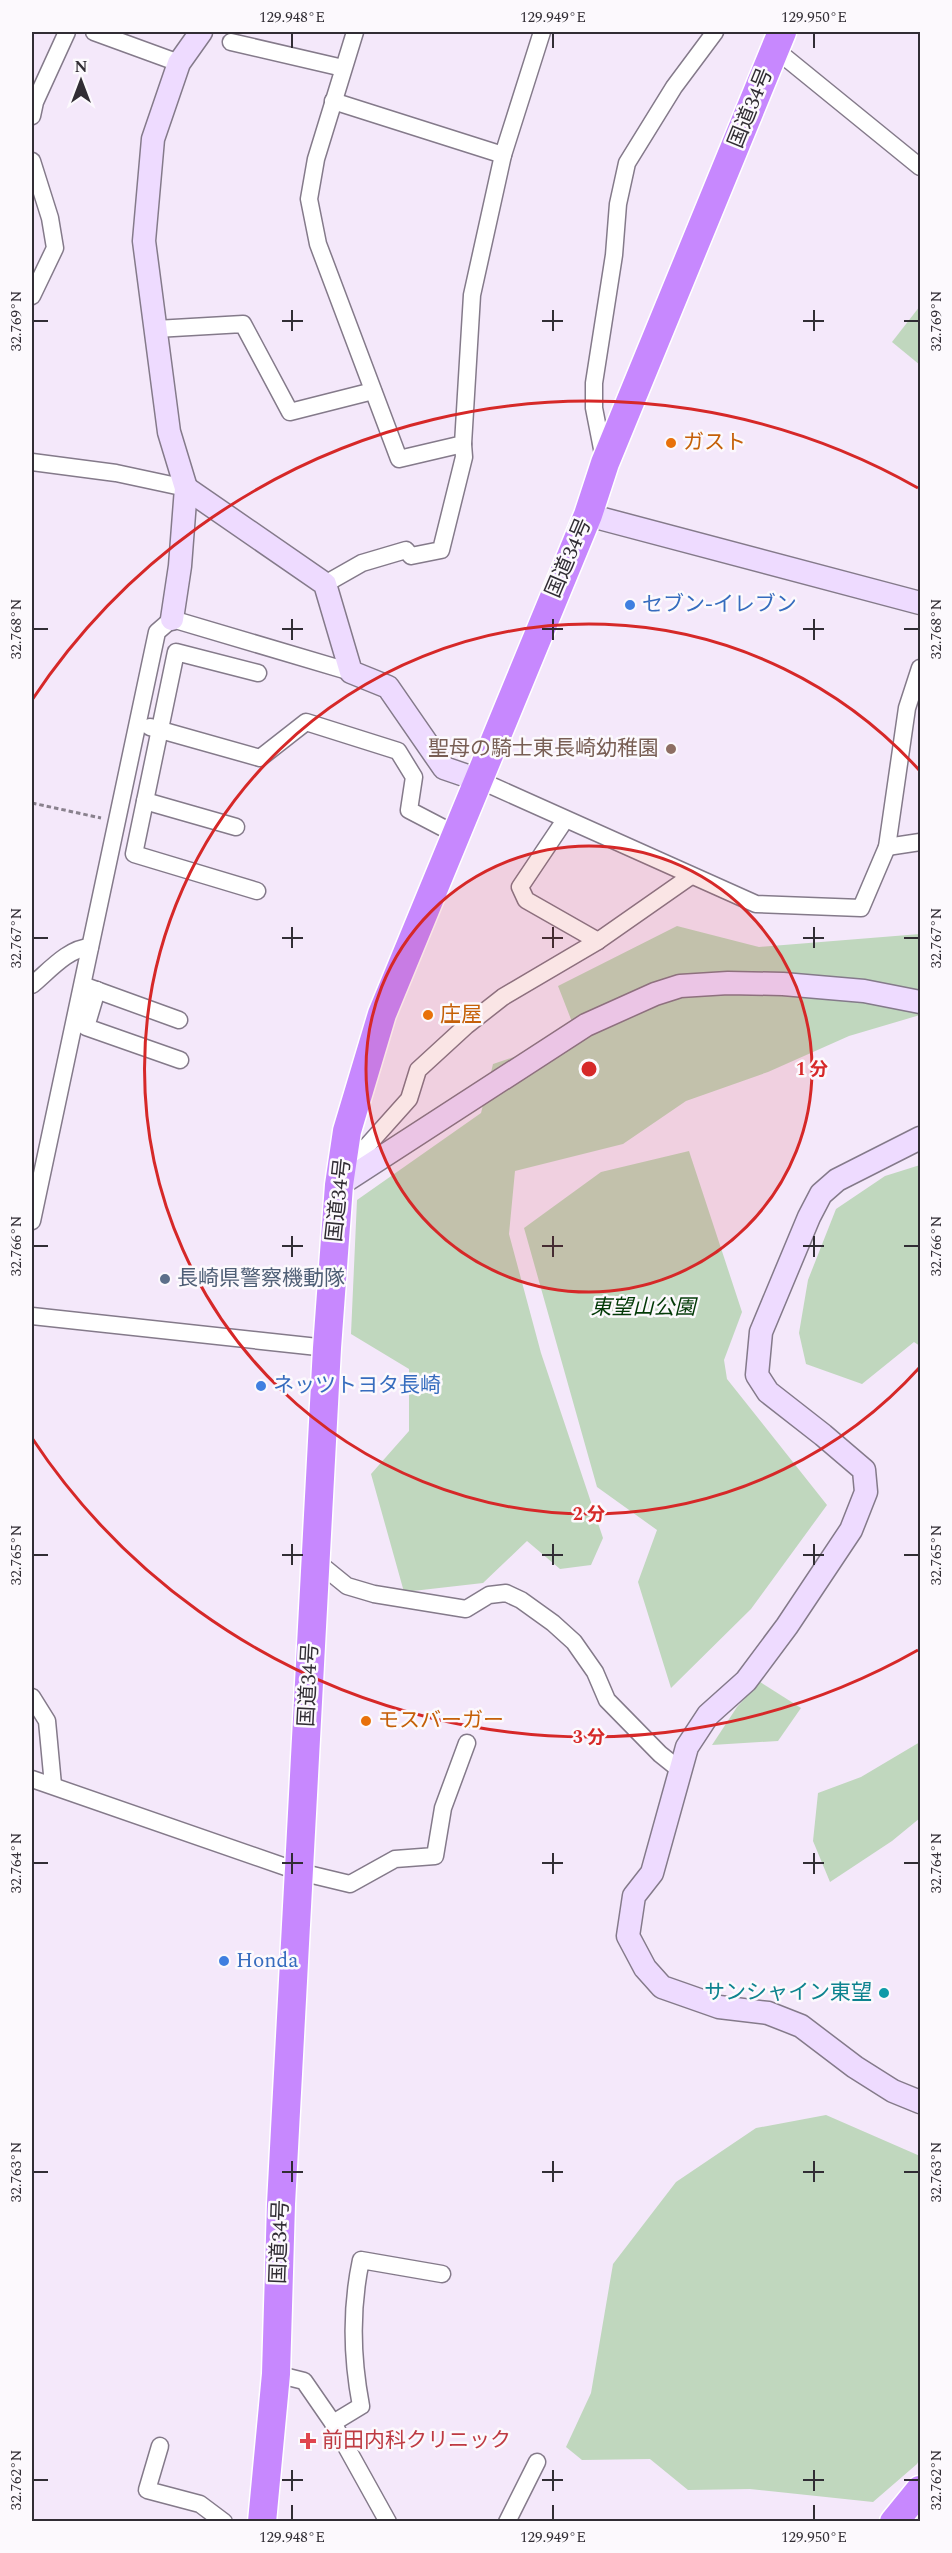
<svg xmlns="http://www.w3.org/2000/svg" width="952" height="2553" viewBox="0 0 952 2553" font-family="Spectral,'Noto Sans JP',serif">
<style>
.green{fill:#c0d7be}
.lines{fill:none;stroke-linecap:round;stroke-linejoin:round}
.street-casing{stroke:#847a8a;stroke-width:19}
.secondary-casing{stroke:#847a8a;stroke-width:25}
.highway-casing{stroke:#fff;stroke-width:31}
.path{stroke:#89818d;stroke-width:3;stroke-dasharray:4.5 3;stroke-linecap:butt}
.street{stroke:#fff;stroke-width:16}
.secondary{stroke:#eedbff;stroke-width:22}
.highway{stroke:#c788fe;stroke-width:28}
.ticks{fill:none;stroke:#312d34;stroke-width:2}
.ring{fill:none;stroke:#d62828;stroke-width:3}
.food-dot{fill:#e8710a;stroke:#fcf9fd;stroke-width:2}
.shop-dot{fill:#3f7fe0;stroke:#fcf9fd;stroke-width:2}
.education-dot{fill:#8d6e63;stroke:#fcf9fd;stroke-width:2}
.service-dot{fill:#5c6f8a;stroke:#fcf9fd;stroke-width:2}
.culture-dot{fill:#0f9aa8;stroke:#fcf9fd;stroke-width:2}
.health-dot{fill:#e0444e;stroke:#fcf9fd;stroke-width:2}
.labels{text-anchor:middle;dominant-baseline:central;stroke-width:5;stroke-linejoin:round;paint-order:stroke}
.street-label{font-size:21px;fill:#312d34;stroke:#fcf9fd}
.food-label{font-size:21px;fill:#c56008;stroke:#fcf9fd;text-anchor:start}
.shop-label{font-size:21px;fill:#366cbe;stroke:#fcf9fd;text-anchor:start}
.education-label{font-size:21px;fill:#785e54;stroke:#fcf9fd;text-anchor:end}
.service-label{font-size:21px;fill:#4e5e75;stroke:#fcf9fd;text-anchor:start}
.park-label{font-size:21px;font-style:italic;fill:#023906;stroke:#fcf9fd}
.culture-label{font-size:21px;fill:#0d838f;stroke:#fcf9fd;text-anchor:end}
.health-label{font-size:21px;fill:#be3a42;stroke:#fcf9fd;text-anchor:start}
.centre{fill:#d62828;stroke:#fcf9fd;stroke-width:3}
.ring-label{font-size:18px;text-anchor:middle;font-weight:bold;fill:#d62828;stroke:#fcf9fd;stroke-width:5;stroke-linejoin:round;paint-order:stroke}
.neatline{fill:none;stroke:#312d34;stroke-width:2}
.ticks-label{font-size:15px;text-anchor:middle;fill:#312d34}
</style>
<rect width="100%" height="100%" fill="#f4e8fa"/>
<g class="green">
<path d="M 920,306 L 920,365 L 892,342 Z"/>
<path d="M 677,926 L 759,947 L 920,934 L 920,1015 L 849,1036 L 768,1072 L 686,1101 L 623,1144 L 515,1171 L 509,1234 L 541,1353 L 603,1538 L 591,1565 L 560,1569 L 527,1541 L 483,1583 L 404,1592 L 371,1474 L 409,1431 L 409,1369 L 351,1334 L 357,1200 L 481,1113 L 493,1064 L 550,1045 L 574,1027 L 558,986 Z"/>
<path d="M 689,1151 L 742,1312 L 724,1360 L 727,1379 L 827,1505 L 751,1609 L 671,1688 L 638,1582 L 657,1530 L 597,1487 L 524,1228 L 601,1172 Z"/>
<path d="M 920,1165 L 920,1346 L 914,1342 L 862,1384 L 806,1364 L 799,1333 L 808,1280 L 836,1209 L 885,1176 Z"/>
<path d="M 760,1682 L 801,1708 L 778,1741 L 712,1745 L 737,1707 Z"/>
<path d="M 920,1742 L 920,1818 L 892,1841 L 830,1882 L 813,1841 L 818,1793 L 861,1777 Z"/>
<path d="M 826,2115 L 920,2156 L 920,2458 L 917,2464 L 873,2502 L 750,2489 L 688,2490 L 650,2459 L 582,2460 L 566,2447 L 591,2393 L 613,2264 L 676,2182 L 756,2128 Z"/>
</g>
<g class="lines">
<defs>
<g id="street">
<path d="M 94,32 L 179,63"/>
<path d="M 355,32 L 316,159 L 309,199 L 318,244 L 399,459 L 463,444 L 472,295 L 503,155 L 542,32"/>
<path d="M 231,42 L 343,68"/>
<path d="M 775,49 L 920,167"/>
<path d="M 333,101 L 503,155"/>
<path d="M 32,116 L 35,102 L 67,32"/>
<path d="M 32,161 L 50,218 L 55,248 L 32,296"/>
<path d="M 156,329 L 243,324 L 290,412 L 373,391"/>
<path d="M 604,459 L 594,408 L 594,383 L 614,255 L 618,204 L 627,163 L 674,87 L 715,32"/>
<path d="M 32,462 L 116,473 L 186,488"/>
<path d="M 325,584 L 362,563 L 406,550 L 411,556 L 441,550 L 464,457 L 463,444"/>
<path d="M 150,727 L 260,758 L 306,722 L 398,751 L 414,777 L 409,810 L 455,834"/>
<path d="M 479,780 L 756,904 L 861,908 L 887,847 L 907,708 L 920,668"/>
<path d="M 145,801 L 236,827"/>
<path d="M 565,820 L 520,887 L 526,900 L 598,941"/>
<path d="M 887,847 L 920,842"/>
<path d="M 257,891 L 134,854 L 176,652 L 258,673"/>
<path d="M 32,985 C 48,972 68,948 90,947"/>
<path d="M 88,987 L 179,1020"/>
<path d="M 97,990 L 86,1027 L 180,1060"/>
<path d="M 343,1161 L 367,1146 L 409,1099 L 418,1070 L 466,1026 L 503,997 L 598,941 L 691,876"/>
<path d="M 32,1221 L 157,632 L 172,619 L 351,672"/>
<path d="M 32,1316 L 327,1348"/>
<path d="M 315,1560 L 347,1586 L 374,1594 L 466,1609 L 489,1595 L 506,1593 L 521,1600 L 553,1623 L 574,1642 L 595,1672 L 607,1700 L 660,1754 L 680,1770"/>
<path d="M 32,1697 L 47,1721 L 53,1785"/>
<path d="M 32,1779 L 300,1872 L 350,1884 L 395,1859 L 435,1856 L 443,1808 L 467,1743"/>
<path d="M 276,2374 L 304,2381 L 333,2423 L 388,2522"/>
<path d="M 333,2423 L 361,2406 C 352,2359 351,2307 361,2260 L 442,2274"/>
<path d="M 160,2446 L 147,2490 L 200,2504 L 224,2522"/>
<path d="M 507,2522 L 537,2462"/>
</g>
<g id="secondary">
<path d="M 186,488 L 325,584 L 351,672 L 388,687 L 444,768 L 479,780"/>
<path d="M 588,515 L 920,603"/>
<path d="M 172,619 L 180,566 L 186,488 L 169,432 L 144,241 L 153,139 L 179,63 L 201,32"/>
<path d="M 920,1138 L 837,1180 L 821,1194 L 809,1217 L 761,1332 L 757,1375 L 768,1392 L 823,1435 L 864,1470 L 866,1492 L 851,1530 L 787,1626 L 746,1681 L 708,1715 L 687,1747 L 652,1873 L 634,1896 L 628,1936 L 645,1968 L 662,1987 L 719,2007 L 768,2013 L 801,2026 L 855,2067 L 893,2091 L 920,2102"/>
<path d="M 339,1185 L 586,1025 L 655,994 L 680,986 L 728,983 L 783,984 L 864,991 L 920,1002"/>
</g>
<g id="highway">
<path d="M 262,2522 L 276,2374 L 281,2204 L 327,1348 L 339,1185 L 347,1131 L 382,1014 L 588,515 L 605,463 L 782,32"/>
<path d="M 894,2522 L 920,2490"/>
</g>
</defs>
<use href="#street" class="street-casing"/>
<use href="#secondary" class="secondary-casing"/>
<use href="#highway" class="highway-casing"/>
<path class="path" d="M 32,803 L 101,818"/>
<use href="#street" class="street"/>
<use href="#secondary" class="secondary"/>
<use href="#highway" class="highway"/>
</g>
<path class="ticks" d="M 292,33 L 292,48M 553,33 L 553,48M 814,33 L 814,48M 292,310 L 292,331M 553,310 L 553,331M 814,310 L 814,331M 33,321 L 48,321M 282,321 L 303,321M 542,321 L 563,321M 803,321 L 824,321M 904,321 L 919,321M 292,619 L 292,640M 553,619 L 553,640M 814,619 L 814,640M 33,629 L 48,629M 282,629 L 303,629M 542,629 L 563,629M 803,629 L 824,629M 904,629 L 919,629M 292,927 L 292,948M 553,927 L 553,948M 814,927 L 814,948M 33,938 L 48,938M 282,938 L 303,938M 542,938 L 563,938M 803,938 L 824,938M 904,938 L 919,938M 292,1236 L 292,1257M 553,1236 L 553,1257M 814,1236 L 814,1257M 33,1246 L 48,1246M 282,1246 L 303,1246M 542,1246 L 563,1246M 803,1246 L 824,1246M 904,1246 L 919,1246M 292,1544 L 292,1565M 553,1544 L 553,1565M 814,1544 L 814,1565M 33,1555 L 48,1555M 282,1555 L 303,1555M 542,1555 L 563,1555M 803,1555 L 824,1555M 904,1555 L 919,1555M 292,1853 L 292,1874M 553,1853 L 553,1874M 814,1853 L 814,1874M 33,1863 L 48,1863M 282,1863 L 303,1863M 542,1863 L 563,1863M 803,1863 L 824,1863M 904,1863 L 919,1863M 292,2161 L 292,2182M 553,2161 L 553,2182M 814,2161 L 814,2182M 33,2172 L 48,2172M 282,2172 L 303,2172M 542,2172 L 563,2172M 803,2172 L 824,2172M 904,2172 L 919,2172M 292,2470 L 292,2491M 553,2470 L 553,2491M 814,2470 L 814,2491M 33,2480 L 48,2480M 282,2480 L 303,2480M 542,2480 L 563,2480M 803,2480 L 824,2480M 904,2480 L 919,2480M 292,2505 L 292,2520M 553,2505 L 553,2520M 814,2505 L 814,2520"/>
<circle cx="589" cy="1069" r="223" fill="#d62828" fill-opacity=".12"/>
<g class="ring">
<circle cx="589" cy="1069" r="223"/>
<path d="M920 1367A445 445 0 1 1 920 771"/>
<path d="M918 1650A668 668 0 0 1 32 1438M32 700A668 668 0 0 1 918 488"/>
</g>
<g class="food-dot">
<circle cx="671" cy="443" r="6"/>
<circle cx="428" cy="1015" r="6"/>
<circle cx="366" cy="1721" r="6"/>
</g>
<g class="shop-dot">
<circle cx="630" cy="605" r="6"/>
<circle cx="261" cy="1386" r="6"/>
<circle cx="224" cy="1961" r="6"/>
</g>
<circle class="education-dot" cx="671" cy="749" r="6"/>
<circle class="service-dot" cx="165" cy="1279" r="6"/>
<circle class="culture-dot" cx="884" cy="1993" r="6"/>
<path class="health-dot" d="M305 2432h6v6h6v6h-6v6h-6v-6h-6v-6h6z"/>
<g class="labels">
<g class="street-label">
<text transform="translate(751 108) rotate(-68)">国道34号</text>
<text transform="translate(569 558) rotate(-67)">国道34号</text>
<text transform="translate(339 1200) rotate(-84)">国道34号</text>
<text transform="translate(309 1685) rotate(-87)">国道34号</text>
<text transform="translate(280 2242) rotate(-88)">国道34号</text>
</g>
<g class="food-label">
<text x="683" y="443">ガスト</text>
<text x="440" y="1015">庄屋</text>
<text x="378" y="1721">モスバーガー</text>
</g>
<g class="shop-label">
<text x="642" y="605">セブン-イレブン</text>
<text x="273" y="1386">ネッツトヨタ長崎</text>
<text x="236" y="1961">Honda</text>
</g>
<g class="education-label">
<text x="659" y="749">聖母の騎士東長崎幼稚園</text>
</g>
<g class="service-label">
<text x="177" y="1279">長崎県警察機動隊</text>
</g>
<g class="park-label">
<text x="643" y="1308">東望山公園</text>
</g>
<g class="culture-label">
<text x="872" y="1993">サンシャイン東望</text>
</g>
<g class="health-label">
<text x="322" y="2441">前田内科クリニック</text>
</g>
</g>
<circle cx="589" cy="1069" r="9" class="centre"/>
<g class="ring-label">
<text x="812" y="1075">1 分</text>
<text x="589" y="1520">2 分</text>
<text x="589" y="1743">3 分</text>
</g>
<rect width="952" height="2553" fill="none" stroke="#fcf9fd" stroke-width="66"/>
<g transform="translate(81 81)" stroke="#fcf9fd" stroke-width="4.5" paint-order="stroke">
<path d="M0-4.5L10 22L0 15L-10 22Z" fill="#312d34"/>
<text y="-9" font-size="16" font-weight="bold" text-anchor="middle" fill="#312d34">N</text>
</g>
<rect x="33" y="33" width="886" height="2487" class="neatline"/>
<g class="ticks-label">
<text x="292" y="22">129.948°E</text>
<text x="553" y="22">129.949°E</text>
<text x="814" y="22">129.950°E</text>
<text transform="translate(16 321) rotate(-90)" y="5">32.769°N</text>
<text transform="translate(936 321) rotate(-90)" y="5">32.769°N</text>
<text transform="translate(16 629) rotate(-90)" y="5">32.768°N</text>
<text transform="translate(936 629) rotate(-90)" y="5">32.768°N</text>
<text transform="translate(16 938) rotate(-90)" y="5">32.767°N</text>
<text transform="translate(936 938) rotate(-90)" y="5">32.767°N</text>
<text transform="translate(16 1246) rotate(-90)" y="5">32.766°N</text>
<text transform="translate(936 1246) rotate(-90)" y="5">32.766°N</text>
<text transform="translate(16 1555) rotate(-90)" y="5">32.765°N</text>
<text transform="translate(936 1555) rotate(-90)" y="5">32.765°N</text>
<text transform="translate(16 1863) rotate(-90)" y="5">32.764°N</text>
<text transform="translate(936 1863) rotate(-90)" y="5">32.764°N</text>
<text transform="translate(16 2172) rotate(-90)" y="5">32.763°N</text>
<text transform="translate(936 2172) rotate(-90)" y="5">32.763°N</text>
<text transform="translate(16 2480) rotate(-90)" y="5">32.762°N</text>
<text transform="translate(936 2480) rotate(-90)" y="5">32.762°N</text>
<text x="292" y="2542">129.948°E</text>
<text x="553" y="2542">129.949°E</text>
<text x="814" y="2542">129.950°E</text>
</g>
</svg>
